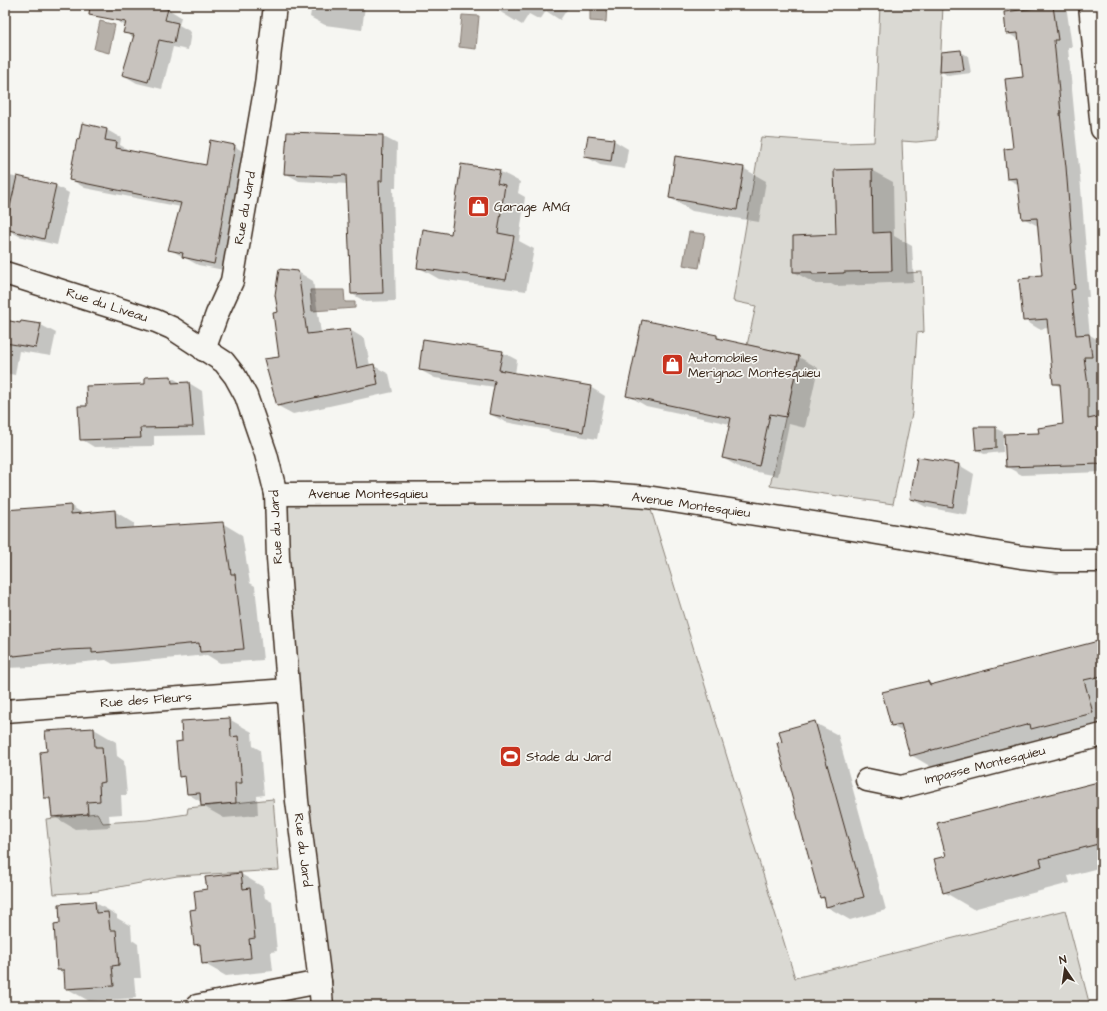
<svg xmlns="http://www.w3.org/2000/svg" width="1107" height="1011" viewBox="0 0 1107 1011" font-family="'Architects Daughter',sans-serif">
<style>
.green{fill:#dad9d3;stroke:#8a8278}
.water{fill:#b6b0a9;stroke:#857a71}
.shadow{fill:#0003;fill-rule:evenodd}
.building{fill:#c8c3be;stroke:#3b2a1e}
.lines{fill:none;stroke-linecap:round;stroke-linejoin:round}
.minor-casing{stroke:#3b2a1e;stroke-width:25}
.tertiary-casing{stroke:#3b2a1e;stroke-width:25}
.minor{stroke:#f6f6f2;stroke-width:22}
.tertiary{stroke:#f6f6f2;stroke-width:22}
.labels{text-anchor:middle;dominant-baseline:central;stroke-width:3.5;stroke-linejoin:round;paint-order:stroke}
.poi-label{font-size:13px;fill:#3b2a1e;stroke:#f6f6f2;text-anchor:start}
.street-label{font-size:13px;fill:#3b2a1e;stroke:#f6f6f2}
</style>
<rect width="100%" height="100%" fill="#f6f6f2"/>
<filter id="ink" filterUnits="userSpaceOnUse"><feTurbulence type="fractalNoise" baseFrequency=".025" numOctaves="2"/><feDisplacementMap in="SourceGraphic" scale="8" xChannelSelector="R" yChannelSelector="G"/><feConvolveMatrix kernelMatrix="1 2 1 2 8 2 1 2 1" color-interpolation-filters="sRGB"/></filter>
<g filter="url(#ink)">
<g class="green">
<path d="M 880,5 L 943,5 L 937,140 L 916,142 L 902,141 L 907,273 L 922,272 L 924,332 L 917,333 L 912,413 L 893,504 L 770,486 L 799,356 L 747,345 L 756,306 L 733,301 L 761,137 L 844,143 L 874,142 Z"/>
<path d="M 276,494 L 647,497 L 795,978 L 1065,910 L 1090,1006 L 322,1006 Z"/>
<path d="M 273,799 L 279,870 L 177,876 L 98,891 L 54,894 L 46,819 L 97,813 L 103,823 L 147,820 L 187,814 L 188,808 Z"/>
</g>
<g class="water">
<path d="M 590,5 L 607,5 L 606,22 L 590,21 Z"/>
<path d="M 462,15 L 479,16 L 476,49 L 459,47 Z"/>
<path d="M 100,21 L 115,25 L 109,53 L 94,49 Z"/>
<path d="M 689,232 L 705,234 L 699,268 L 683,265 Z"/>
<path d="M 310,290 L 344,290 L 345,302 L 355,302 L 355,308 L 312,311 Z"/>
</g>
<g class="shadow">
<path d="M 118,5 L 148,5 L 168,9 L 181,17 L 179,25 L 191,32 L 188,50 L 173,47 L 162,89 L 137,83 L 123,75 L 134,38 L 125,32 L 126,26 L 115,20 ZM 166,12 L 168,12 L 164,26 Z"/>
<path d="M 312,5 L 365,5 L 362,30 L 325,25 L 310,17 Z"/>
<path d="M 489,5 L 570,5 L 560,20 L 546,11 L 540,20 L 529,14 L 522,25 Z"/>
<path d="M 1026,5 L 1066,5 L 1072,47 L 1068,48 L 1075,121 L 1074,121 L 1080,176 L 1086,251 L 1085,251 L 1089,297 L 1086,297 L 1090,335 L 1102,342 L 1102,365 L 1098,365 L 1102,392 L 1102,472 L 1022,475 L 1007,467 L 1040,434 L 1064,424 L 1061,387 L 1054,384 L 1049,328 L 1039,329 L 1024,320 L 1043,276 L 1038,226 L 1023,218 L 1019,185 L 1008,179 L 1014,149 L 1024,78 L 1020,40 L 1007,33 L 1027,10 Z"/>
<path d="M 961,52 L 968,56 L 971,73 L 948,76 L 941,71 Z"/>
<path d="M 107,130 L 121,138 L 120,145 L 132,152 L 207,166 L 234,146 L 249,155 L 229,271 L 198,265 L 169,249 L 181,207 L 85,188 L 70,179 L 80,141 Z"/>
<path d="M 382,136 L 397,144 L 396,188 L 393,188 L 396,301 L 366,302 L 352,294 L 347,184 L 299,181 L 285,173 Z"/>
<path d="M 613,140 L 628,149 L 625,169 L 600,165 L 585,156 Z"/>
<path d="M 743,168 L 766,181 L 759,222 L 692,211 L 670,198 Z"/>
<path d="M 871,170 L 893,182 L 894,236 L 912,246 L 914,282 L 865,284 L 865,285 L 835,286 L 831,284 L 816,284 L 794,272 L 837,235 Z"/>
<path d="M 499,171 L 520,182 L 518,193 L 525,197 L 519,241 L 534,249 L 526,291 L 439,279 L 418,267 L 452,235 Z"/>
<path d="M 5,175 L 56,186 L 69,193 L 57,245 L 19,236 L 6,229 L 7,223 L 5,223 Z"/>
<path d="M 298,272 L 313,281 L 321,333 L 350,330 L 365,339 L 370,366 L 374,366 L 389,374 L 393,392 L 293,414 L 278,406 L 280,357 L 279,313 Z"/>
<path d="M 5,320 L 41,325 L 56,333 L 51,356 L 19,351 L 15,375 L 5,373 Z"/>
<path d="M 717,336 L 726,341 L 799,357 L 818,368 L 805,428 L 789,424 L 778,476 L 742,469 L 723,458 L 730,424 L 646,406 L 627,395 Z"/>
<path d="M 502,352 L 517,360 L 515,374 L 590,387 L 605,396 L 597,439 L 552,432 L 548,430 L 505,422 L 490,414 L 495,387 L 435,378 L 420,370 Z"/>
<path d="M 171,377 L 181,383 L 189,383 L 202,391 L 206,435 L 154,436 L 154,446 L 94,447 L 81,439 L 88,407 L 146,384 Z"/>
<path d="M 995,428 L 1003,432 L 1003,452 L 984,454 L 977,450 Z"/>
<path d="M 918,458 L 959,465 L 974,474 L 967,515 L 926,507 L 911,499 Z"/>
<path d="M 71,506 L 84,514 L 114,511 L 134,523 L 134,529 L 222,523 L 242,535 L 250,583 L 255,586 L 263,660 L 220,663 L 207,655 L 113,664 L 106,660 L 34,667 L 5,668 L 5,511 Z"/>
<path d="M 1102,641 L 1102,735 L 940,772 L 911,755 L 905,733 L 892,726 L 884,693 L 928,682 L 934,685 Z"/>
<path d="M 229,719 L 252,732 L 253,746 L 260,750 L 264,795 L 257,796 L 258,815 L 224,818 L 201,805 L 201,802 L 188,794 L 187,780 L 180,776 L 183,742 Z"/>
<path d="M 815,723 L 838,735 L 886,910 L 850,920 L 827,907 L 826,900 L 821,898 L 783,743 Z"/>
<path d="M 94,729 L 116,742 L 117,756 L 124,761 L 127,795 L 121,795 L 122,814 L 109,815 L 110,827 L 75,829 L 53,816 L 52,801 L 45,798 L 48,752 Z"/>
<path d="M 1102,781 L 1102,867 L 1068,876 L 1070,883 L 973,909 L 944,892 L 947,856 Z"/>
<path d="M 241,874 L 263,887 L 265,898 L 272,902 L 277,951 L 271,952 L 273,971 L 226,976 L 203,963 L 202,948 L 195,944 L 197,910 L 208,890 Z"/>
<path d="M 94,902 L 117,915 L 117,918 L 131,926 L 132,940 L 138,944 L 141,978 L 134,978 L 136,998 L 89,1001 L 66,988 L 65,974 L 58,970 L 61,924 Z"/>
<path d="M 5,911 L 9,961 L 5,961 Z"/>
</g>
<g class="building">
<path d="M 90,5 L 152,5 L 168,9 L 165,20 L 178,23 L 174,43 L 159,40 L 148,82 L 122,75 L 134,35 L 123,33 L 126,22 L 89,15 Z"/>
<path d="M 1053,6 L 1058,40 L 1054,40 L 1061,113 L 1060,113 L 1066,167 L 1072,243 L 1071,244 L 1075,289 L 1071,290 L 1076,335 L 1089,334 L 1092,357 L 1084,357 L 1088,385 L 1088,419 L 1102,416 L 1102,464 L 1006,467 L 1004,434 L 1039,433 L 1038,428 L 1063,424 L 1060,384 L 1053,384 L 1047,319 L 1023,321 L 1019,279 L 1030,278 L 1030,276 L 1042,275 L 1037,218 L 1022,219 L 1017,178 L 1007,179 L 1004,149 L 1013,148 L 1005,79 L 1023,77 L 1018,33 L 1006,34 L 1004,12 Z"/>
<path d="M 961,50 L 964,70 L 940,72 L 941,52 Z"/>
<path d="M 82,123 L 107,129 L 105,140 L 117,142 L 116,148 L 206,165 L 210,140 L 235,145 L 219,238 L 214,264 L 182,257 L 183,253 L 168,250 L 181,203 L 69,180 L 77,139 L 79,140 Z"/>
<path d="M 287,132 L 383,135 L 382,181 L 379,181 L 383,293 L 351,294 L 346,175 L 332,176 L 284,174 Z"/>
<path d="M 588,136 L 614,139 L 611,161 L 584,157 Z"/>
<path d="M 675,156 L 744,167 L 737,210 L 669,198 Z"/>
<path d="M 461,164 L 500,170 L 497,183 L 505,185 L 498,233 L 514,236 L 506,280 L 417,268 L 423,229 L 451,234 Z"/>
<path d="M 872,169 L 873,233 L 891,232 L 892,271 L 844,272 L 844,273 L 812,274 L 812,272 L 793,272 L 793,236 L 836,234 L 834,170 Z"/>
<path d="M 17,176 L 56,185 L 44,239 L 5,229 Z"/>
<path d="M 279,269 L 298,271 L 307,334 L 350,329 L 357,368 L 374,364 L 378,384 L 277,406 L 264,359 L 279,357 L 273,313 L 278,312 L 275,295 Z"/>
<path d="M 5,320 L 20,323 L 21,321 L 41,324 L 36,348 L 5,343 Z"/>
<path d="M 642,320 L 717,335 L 717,338 L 799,356 L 786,417 L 770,414 L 759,466 L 722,458 L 731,418 L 626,396 Z"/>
<path d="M 423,339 L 503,351 L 499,370 L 591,386 L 583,432 L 536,424 L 536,423 L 489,414 L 495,381 L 419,370 Z"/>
<path d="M 171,376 L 172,383 L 189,382 L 193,427 L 140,428 L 141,438 L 80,440 L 78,406 L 87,406 L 86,386 L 145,384 L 145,377 Z"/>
<path d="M 974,427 L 996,427 L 996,448 L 976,450 Z"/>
<path d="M 917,457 L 959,464 L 953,507 L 910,499 Z"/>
<path d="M 71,505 L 71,514 L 115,510 L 116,529 L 223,522 L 231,574 L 235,574 L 244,649 L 200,652 L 199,643 L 92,653 L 92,649 L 67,650 L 14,656 L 14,655 L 5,656 L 5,510 Z"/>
<path d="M 1102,640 L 1102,676 L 1084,680 L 1093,713 L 1031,729 L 1030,724 L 910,756 L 901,724 L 891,726 L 882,692 L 928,681 L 930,685 Z"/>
<path d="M 230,718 L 231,737 L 238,736 L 242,783 L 235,783 L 236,803 L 201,806 L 200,793 L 187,794 L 185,776 L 179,777 L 176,742 L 182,741 L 181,721 Z"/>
<path d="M 815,721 L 864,897 L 826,907 L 824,897 L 820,898 L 777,743 L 782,742 L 779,731 Z"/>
<path d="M 94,728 L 95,747 L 102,747 L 105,782 L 99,783 L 100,801 L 87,802 L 88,814 L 52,817 L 50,798 L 44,798 L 40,752 L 47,751 L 45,731 Z"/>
<path d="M 1102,781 L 1102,843 L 1040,859 L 1042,866 L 943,893 L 934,859 L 946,856 L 937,823 Z"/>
<path d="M 241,873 L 243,889 L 250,888 L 255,938 L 249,939 L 251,958 L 202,964 L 200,944 L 194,945 L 190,910 L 196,909 L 194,891 L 207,889 L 205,877 Z"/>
<path d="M 95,901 L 96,913 L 108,912 L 110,930 L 116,930 L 119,965 L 112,966 L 114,986 L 65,989 L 64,970 L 57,970 L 54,924 L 60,923 L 59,904 Z"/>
</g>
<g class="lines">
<defs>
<g id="minor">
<path d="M 1090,5 L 1102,129"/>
<path d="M 204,350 L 217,314 L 232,281 L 266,85 L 275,5"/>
<path d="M 5,711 L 288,690"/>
<path d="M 867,780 L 901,787 L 1102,735"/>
<path d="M 197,1006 L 320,982"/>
</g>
<g id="tertiary">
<path d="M 5,273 L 128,312 L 156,321 L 172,328 L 224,362 L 235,376 L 246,396 L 266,454 L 276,494 L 278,558 L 297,801 L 320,982 L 322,1006"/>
<path d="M 276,494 L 593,493 L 647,497 L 865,531 L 1021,557 L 1058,561 L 1102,561"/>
</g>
</defs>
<use href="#minor" class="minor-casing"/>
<use href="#tertiary" class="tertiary-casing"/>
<use href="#minor" class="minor"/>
<use href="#tertiary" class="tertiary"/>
</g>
</g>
<defs>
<symbol id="shop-square" viewBox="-11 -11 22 22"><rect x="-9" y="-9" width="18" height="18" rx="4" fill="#c8321e" stroke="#f6f6f2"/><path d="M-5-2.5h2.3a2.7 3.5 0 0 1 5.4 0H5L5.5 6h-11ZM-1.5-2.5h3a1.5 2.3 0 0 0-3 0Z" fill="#fff"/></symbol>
<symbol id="stadium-square" viewBox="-11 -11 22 22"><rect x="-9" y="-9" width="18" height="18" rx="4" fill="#c8321e" stroke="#f6f6f2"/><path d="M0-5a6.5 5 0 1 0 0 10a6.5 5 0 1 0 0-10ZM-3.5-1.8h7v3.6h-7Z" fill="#fff"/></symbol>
</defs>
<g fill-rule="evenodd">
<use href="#shop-square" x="466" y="194" width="25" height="25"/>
<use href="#shop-square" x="660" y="352" width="25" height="25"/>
<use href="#stadium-square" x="498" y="744" width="25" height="25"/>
</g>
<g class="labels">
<g class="poi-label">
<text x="494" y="207">Garage AMG</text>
<text x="688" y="358">Automobiles<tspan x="688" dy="15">Merignac Montesquieu</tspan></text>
<text x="526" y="757">Stade du Jard</text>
</g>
<g class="street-label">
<text transform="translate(245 208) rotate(-80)">Rue du Jard</text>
<text transform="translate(107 305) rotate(18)">Rue du Liveau</text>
<text x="368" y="494">Avenue Montesquieu</text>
<text transform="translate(691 505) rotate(8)">Avenue Montesquieu</text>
<text transform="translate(276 527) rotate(-93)">Rue du Jard</text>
<text transform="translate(146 700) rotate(-4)">Rue des Fleurs</text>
<text transform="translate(985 765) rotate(-14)">Impasse Montesquieu</text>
<text transform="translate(303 850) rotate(83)">Rue du Jard</text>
</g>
</g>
<rect width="1107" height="1011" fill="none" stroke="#f6f6f2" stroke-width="20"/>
<rect x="10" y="10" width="1087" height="991" fill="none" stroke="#3b2a1e" stroke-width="1.5" filter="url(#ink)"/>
<g transform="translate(1065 969) rotate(347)" stroke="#f6f6f2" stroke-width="3" paint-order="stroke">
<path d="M0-3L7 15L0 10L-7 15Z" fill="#3b2a1e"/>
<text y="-6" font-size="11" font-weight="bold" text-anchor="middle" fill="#3b2a1e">N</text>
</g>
</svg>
